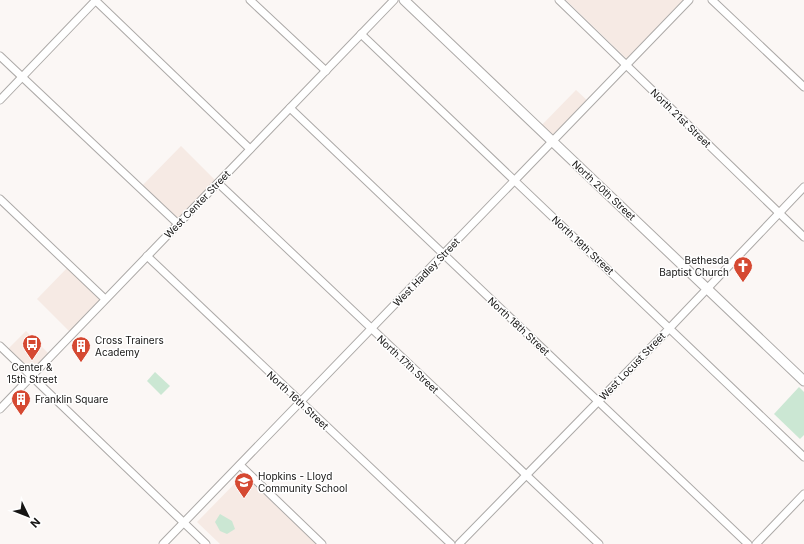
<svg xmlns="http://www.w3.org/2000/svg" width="804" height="544" viewBox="0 0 804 544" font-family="Inter,sans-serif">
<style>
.built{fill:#f6eae4}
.green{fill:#cbe7d3}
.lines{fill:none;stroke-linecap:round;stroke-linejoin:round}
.minor-casing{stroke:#aca9a7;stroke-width:9}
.major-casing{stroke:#aca9a7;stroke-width:11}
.minor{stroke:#fff;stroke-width:7}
.major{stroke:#fff;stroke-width:9}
.labels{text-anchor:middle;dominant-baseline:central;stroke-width:3;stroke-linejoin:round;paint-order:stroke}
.street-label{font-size:10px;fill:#161514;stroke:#fff}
.poi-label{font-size:10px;fill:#161514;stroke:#fff;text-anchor:start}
</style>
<rect width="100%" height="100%" fill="#fbf7f5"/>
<g class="built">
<path d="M 566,0 L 683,0 L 627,59 Z"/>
<path d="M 576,90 L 590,103 L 553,141 L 539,128 Z"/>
<path d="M 181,146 L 218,183 L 178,224 L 140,188 Z"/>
<path d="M 70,265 L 105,299 L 72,334 L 37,299 Z"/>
<path d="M 26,331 L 51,356 L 31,376 L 6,351 Z"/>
<path d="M 243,475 L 317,544 L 220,544 L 197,522 Z"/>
</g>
<g class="green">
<path d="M 155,372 L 170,386 L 161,395 L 147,381 Z"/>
<path d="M 799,387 L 804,392 L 804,435 L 800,439 L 774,414 Z"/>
<path d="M 220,514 L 232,521 L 235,529 L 227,534 L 220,531 L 215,522 Z"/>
</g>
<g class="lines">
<defs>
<g id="minor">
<path d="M 95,0 L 250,149"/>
<path d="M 250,0 L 326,71"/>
<path d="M 559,0 L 804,237"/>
<path d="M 712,0 L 804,87"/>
<path d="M 361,34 L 804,457"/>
<path d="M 0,56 L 178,224"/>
<path d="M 0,100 L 96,0"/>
<path d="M 290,108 L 748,544"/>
<path d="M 218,183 L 599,544"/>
<path d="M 0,199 L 105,299"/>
<path d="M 147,256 L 451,544"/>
<path d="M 0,346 L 206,544"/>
<path d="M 0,409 L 394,0"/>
<path d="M 240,465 L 322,544"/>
<path d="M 163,544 L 689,0"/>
<path d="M 459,544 L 664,334 L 804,187"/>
<path d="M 756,544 L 804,494"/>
</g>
<path id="major" d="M 404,0 L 804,381"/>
</defs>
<use href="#minor" class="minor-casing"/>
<use href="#major" class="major-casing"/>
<use href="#minor" class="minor"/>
<use href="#major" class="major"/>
</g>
<defs>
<symbol id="church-pin" viewBox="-11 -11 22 30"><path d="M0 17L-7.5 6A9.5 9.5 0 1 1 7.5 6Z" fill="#d54932" stroke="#fff"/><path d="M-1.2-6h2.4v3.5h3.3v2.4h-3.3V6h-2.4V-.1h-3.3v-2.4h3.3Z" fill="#fff"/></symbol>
<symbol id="bus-pin" viewBox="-11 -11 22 30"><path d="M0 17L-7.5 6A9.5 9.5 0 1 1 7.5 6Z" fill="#d54932" stroke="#fff"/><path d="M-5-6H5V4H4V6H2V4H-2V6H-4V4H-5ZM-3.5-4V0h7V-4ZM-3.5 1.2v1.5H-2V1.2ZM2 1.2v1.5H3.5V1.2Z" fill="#fff"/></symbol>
<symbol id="building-pin" viewBox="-11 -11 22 30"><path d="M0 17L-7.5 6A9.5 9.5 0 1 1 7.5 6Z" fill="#d54932" stroke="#fff"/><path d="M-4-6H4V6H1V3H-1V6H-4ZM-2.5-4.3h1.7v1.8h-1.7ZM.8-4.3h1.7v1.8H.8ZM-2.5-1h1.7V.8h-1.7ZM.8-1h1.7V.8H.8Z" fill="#fff"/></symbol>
<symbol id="school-pin" viewBox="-11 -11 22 30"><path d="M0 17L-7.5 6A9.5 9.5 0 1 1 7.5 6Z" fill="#d54932" stroke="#fff"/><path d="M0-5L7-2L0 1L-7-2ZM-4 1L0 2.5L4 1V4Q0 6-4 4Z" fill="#fff"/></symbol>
</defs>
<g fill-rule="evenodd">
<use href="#church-pin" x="732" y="255" width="22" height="30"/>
<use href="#bus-pin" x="21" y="333" width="22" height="30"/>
<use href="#building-pin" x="70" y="335" width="22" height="30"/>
<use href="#building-pin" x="10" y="388" width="22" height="30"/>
<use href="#school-pin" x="233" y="471" width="22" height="30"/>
</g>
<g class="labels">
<g class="street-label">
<text transform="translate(681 118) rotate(44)">North 21st Street</text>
<text transform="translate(604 190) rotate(43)">North 20th Street</text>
<text transform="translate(197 204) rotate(-46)">West Center Street</text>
<text transform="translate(583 245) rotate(43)">North 19th Street</text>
<text transform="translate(426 272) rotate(-46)">West Hadley Street</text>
<text transform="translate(519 326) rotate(43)">North 18th Street</text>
<text transform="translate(408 364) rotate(43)">North 17th Street</text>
<text transform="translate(632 366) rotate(-46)">West Locust Street</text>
<text transform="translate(298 400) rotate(43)">North 16th Street</text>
</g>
<g class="poi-label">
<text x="729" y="260" text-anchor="end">Bethesda<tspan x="729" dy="12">Baptist Church</tspan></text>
<text x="95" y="340">Cross Trainers<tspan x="95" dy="12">Academy</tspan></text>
<text x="32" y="367" text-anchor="middle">Center &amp;<tspan x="32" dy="12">15th Street</tspan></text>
<text x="35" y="399">Franklin Square</text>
<text x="258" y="476">Hopkins - Lloyd<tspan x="258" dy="12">Community School</tspan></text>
</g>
</g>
<g transform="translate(28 516) rotate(133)" stroke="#ffffff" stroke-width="3" paint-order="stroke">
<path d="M0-3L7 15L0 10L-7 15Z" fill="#161514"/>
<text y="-6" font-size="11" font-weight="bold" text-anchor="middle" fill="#161514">N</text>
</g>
</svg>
